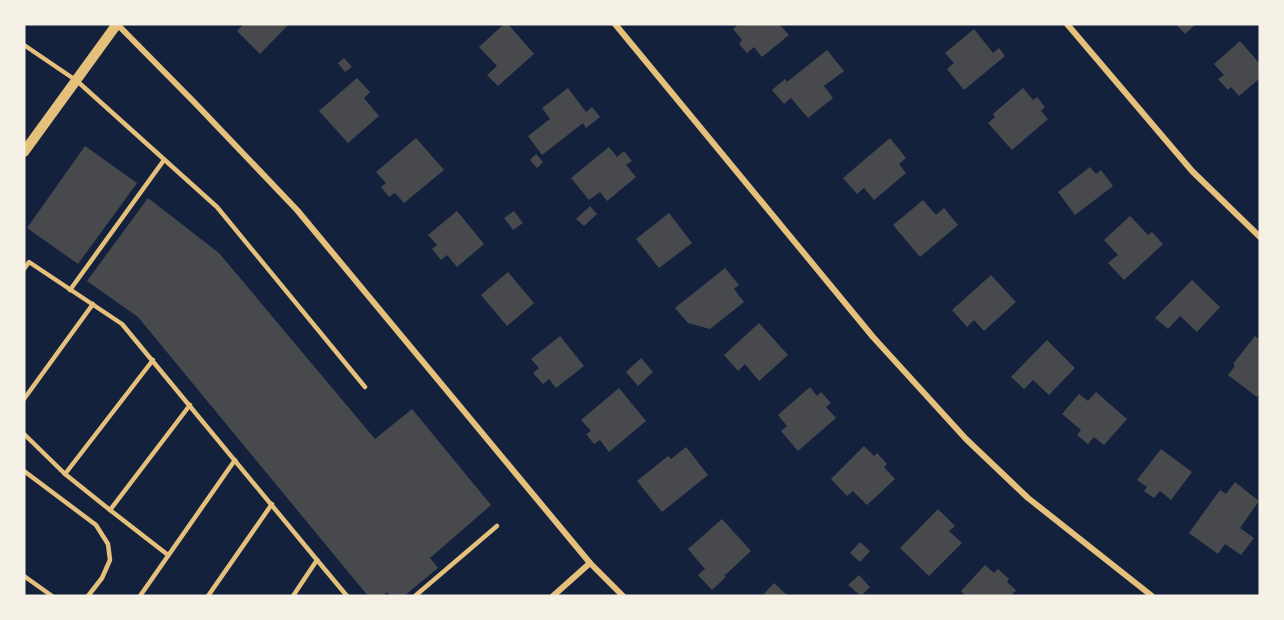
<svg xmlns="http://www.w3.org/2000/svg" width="1284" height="620" viewBox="0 0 1284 620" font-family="Arial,sans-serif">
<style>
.building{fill:#48494c}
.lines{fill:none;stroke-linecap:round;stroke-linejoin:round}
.service{stroke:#e5c07b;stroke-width:4.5}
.minor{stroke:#e5c07b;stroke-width:6}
.tertiary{stroke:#e5c07b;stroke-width:10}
</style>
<rect width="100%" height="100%" fill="#14213d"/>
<g class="building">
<path d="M 244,24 L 289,24 L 260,54 L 237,31 Z"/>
<path d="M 504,24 L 508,24 L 534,54 L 498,86 L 487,75 L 497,66 L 479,47 Z"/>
<path d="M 739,24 L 779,24 L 789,35 L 762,57 L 754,47 L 747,53 L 739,44 L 742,40 L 733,29 Z"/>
<path d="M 1176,24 L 1196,24 L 1185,34 Z"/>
<path d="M 974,29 L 993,53 L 999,48 L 1005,56 L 964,90 L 947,69 L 954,63 L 945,53 Z"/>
<path d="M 1240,41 L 1260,64 L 1260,78 L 1239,96 L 1231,87 L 1228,90 L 1218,79 L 1224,75 L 1214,64 Z"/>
<path d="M 827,50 L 844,71 L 824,86 L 833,98 L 808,118 L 791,98 L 784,104 L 772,90 L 785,79 L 787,82 Z"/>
<path d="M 344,58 L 352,67 L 345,72 L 338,63 Z"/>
<path d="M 357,78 L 370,92 L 364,98 L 379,116 L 348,143 L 319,111 Z"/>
<path d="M 568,88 L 586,112 L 592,107 L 600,117 L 586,128 L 583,123 L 542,155 L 528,136 L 550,119 L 542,108 Z"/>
<path d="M 1023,88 L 1033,100 L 1037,97 L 1045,107 L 1041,111 L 1048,119 L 1012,150 L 988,123 L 995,117 L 993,114 Z"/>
<path d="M 416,138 L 444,170 L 404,203 L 395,193 L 389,197 L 381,187 L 386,183 L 376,172 Z"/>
<path d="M 890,138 L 906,158 L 899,164 L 906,173 L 874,200 L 864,188 L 857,194 L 843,178 Z"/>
<path d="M 85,146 L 137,183 L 78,264 L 27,228 Z"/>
<path d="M 609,147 L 617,157 L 624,151 L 632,161 L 626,165 L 636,177 L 607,201 L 600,192 L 589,200 L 571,178 Z"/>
<path d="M 536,154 L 543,162 L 537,168 L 530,160 Z"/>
<path d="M 1090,167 L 1096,174 L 1101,170 L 1113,186 L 1075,215 L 1058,192 Z"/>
<path d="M 148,198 L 219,253 L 375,439 L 412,409 L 491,505 L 430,558 L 438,568 L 404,596 L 390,596 L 387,592 L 383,596 L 368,596 L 138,317 L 87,281 Z"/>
<path d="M 923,200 L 936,215 L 944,208 L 958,225 L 920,257 L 893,225 Z"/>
<path d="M 590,206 L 597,214 L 584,226 L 576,219 Z"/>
<path d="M 457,211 L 484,244 L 457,267 L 447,255 L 441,260 L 432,249 L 437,245 L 428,235 Z"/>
<path d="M 514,211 L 523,223 L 513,230 L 504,218 Z"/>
<path d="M 669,213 L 692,243 L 659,268 L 636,239 Z"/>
<path d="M 1130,216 L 1148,235 L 1152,232 L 1163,244 L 1124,280 L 1108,263 L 1118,255 L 1104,240 Z"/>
<path d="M 725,268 L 739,285 L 734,289 L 744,302 L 710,329 L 688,323 L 675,308 Z"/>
<path d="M 508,272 L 534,303 L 507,326 L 481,295 Z"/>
<path d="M 991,275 L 1016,302 L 984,331 L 974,320 L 967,327 L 952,310 Z"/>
<path d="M 1192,280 L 1220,307 L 1197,332 L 1180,316 L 1168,329 L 1155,318 Z"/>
<path d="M 759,323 L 788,355 L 759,381 L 745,364 L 738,371 L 724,355 Z"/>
<path d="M 560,336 L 584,366 L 556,388 L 549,379 L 543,384 L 533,373 L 539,368 L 531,359 Z"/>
<path d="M 1255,336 L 1260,340 L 1260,393 L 1257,397 L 1228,375 L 1235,366 L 1233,364 Z"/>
<path d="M 1047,340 L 1075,368 L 1049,395 L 1033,380 L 1024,389 L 1011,377 Z"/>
<path d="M 641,358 L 653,372 L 638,386 L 626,372 Z"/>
<path d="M 810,387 L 817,396 L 821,392 L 831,403 L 826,407 L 836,418 L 798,451 L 781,431 L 787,426 L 778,415 Z"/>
<path d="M 619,388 L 646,421 L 609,452 L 600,440 L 594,444 L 586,434 L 591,431 L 581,420 Z"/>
<path d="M 1096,392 L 1127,419 L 1104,445 L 1094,437 L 1088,444 L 1077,435 L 1081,430 L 1062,414 L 1079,394 L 1088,401 Z"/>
<path d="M 864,446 L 874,456 L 877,453 L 887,464 L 884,467 L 895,479 L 867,505 L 853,491 L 847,496 L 831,479 Z"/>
<path d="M 686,447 L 708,475 L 662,512 L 637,481 L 668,456 L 671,459 Z"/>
<path d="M 1161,449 L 1192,472 L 1171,500 L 1160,491 L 1154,498 L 1144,491 L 1147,487 L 1137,480 Z"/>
<path d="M 1235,482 L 1259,501 L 1240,528 L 1254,538 L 1241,555 L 1225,544 L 1218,554 L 1189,533 L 1220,490 L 1226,494 Z"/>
<path d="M 938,509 L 955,526 L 949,531 L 962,543 L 929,576 L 900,548 Z"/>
<path d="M 722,519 L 751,551 L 724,576 L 726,577 L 712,590 L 698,575 L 705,569 L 688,549 Z"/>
<path d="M 860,542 L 870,551 L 860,562 L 850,553 Z"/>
<path d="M 985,565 L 994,573 L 998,569 L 1009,579 L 1007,582 L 1016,590 L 1011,596 L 966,596 L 961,591 Z"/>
<path d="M 859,575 L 870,587 L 861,596 L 848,585 Z"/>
<path d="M 774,583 L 788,596 L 762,596 Z"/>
</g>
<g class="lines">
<g class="service">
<path d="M 24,45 L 77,81 L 217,207 L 365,387"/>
<path d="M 24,269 L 29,262 L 122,324 L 317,560"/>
<path d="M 70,290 L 164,160"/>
<path d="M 24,399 L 93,304"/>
<path d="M 24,434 L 65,474 L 110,510 L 190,405"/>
<path d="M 24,471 L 96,525 L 108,544 L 110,560 L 102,578 L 88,596"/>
<path d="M 65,474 L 153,360"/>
<path d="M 110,510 L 168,555"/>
<path d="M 24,576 L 52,596"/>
<path d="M 140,596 L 235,460"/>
<path d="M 208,596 L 272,504"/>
<path d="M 293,596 L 317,560 L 347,596"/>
<path d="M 415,596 L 497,526"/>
</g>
<g class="minor">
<path d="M 117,24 L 194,102 L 297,210 L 590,563 L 623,596"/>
<path d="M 615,24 L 873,337 L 966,439 L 1028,498 L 1152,596"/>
<path d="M 1067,24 L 1192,171 L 1260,237"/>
<path d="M 553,596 L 590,563"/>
</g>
<path class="tertiary" d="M 24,152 L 117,24"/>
</g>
<rect width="1284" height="620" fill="none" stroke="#f6f1e7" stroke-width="51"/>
</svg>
